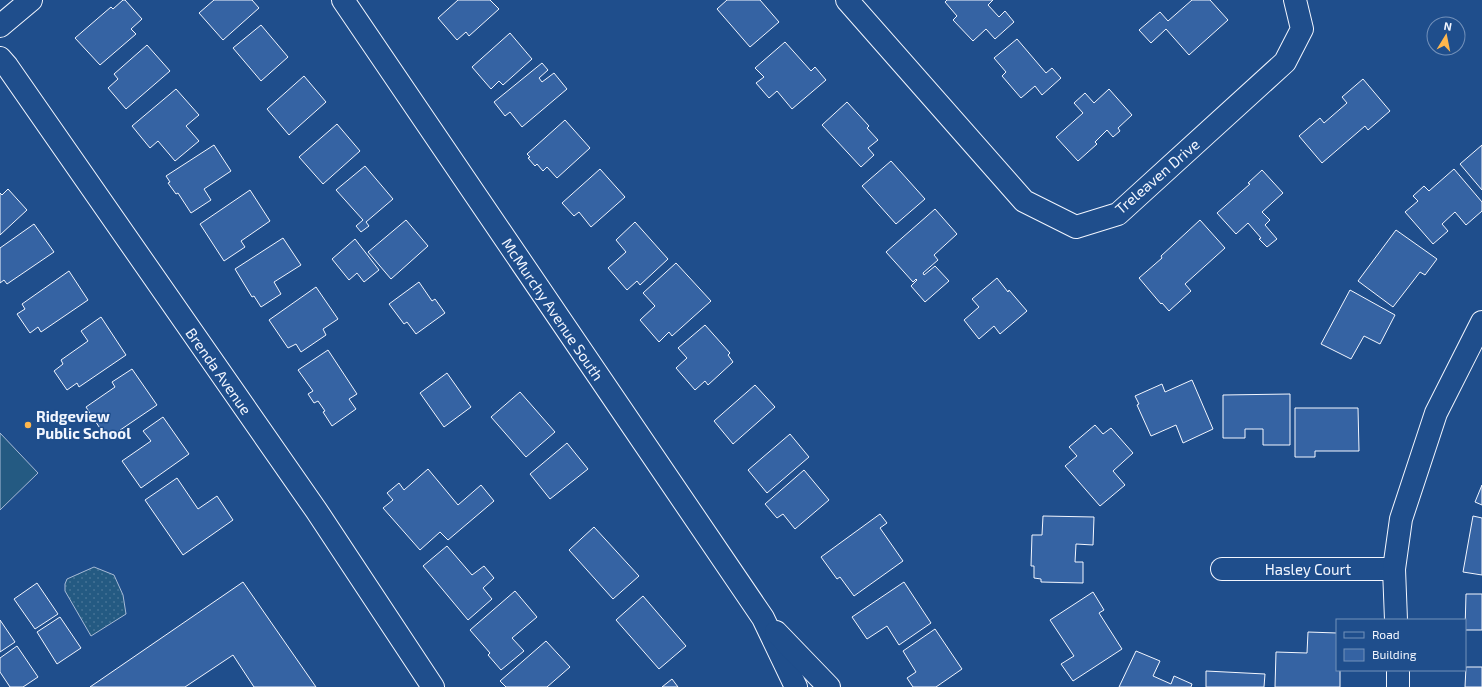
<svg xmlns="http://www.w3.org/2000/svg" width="1482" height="687" viewBox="0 0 1482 687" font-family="'Exo 2',sans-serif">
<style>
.grass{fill:url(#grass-dots);stroke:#a8bbd7}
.pitch{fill:#245a82;stroke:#a8bbd7}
.building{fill:#3563a3;stroke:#f2f6ff}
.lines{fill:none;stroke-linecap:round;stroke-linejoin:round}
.street-casing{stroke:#f2f6ff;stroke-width:24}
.secondary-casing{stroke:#f2f6ff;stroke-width:24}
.street{stroke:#1f4e8c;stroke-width:22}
.secondary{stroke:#1f4e8c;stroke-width:22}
.poi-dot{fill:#ffb74d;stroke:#1f4e8c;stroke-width:1.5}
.labels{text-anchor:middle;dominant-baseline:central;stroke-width:3;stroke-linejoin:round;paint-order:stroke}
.street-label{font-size:15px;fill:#f2f6ff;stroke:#1f4e8c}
.poi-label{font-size:15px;font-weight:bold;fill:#f2f6ff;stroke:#1f4e8c;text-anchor:start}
</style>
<defs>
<pattern id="grass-dots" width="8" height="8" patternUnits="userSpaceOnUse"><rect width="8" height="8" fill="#245a82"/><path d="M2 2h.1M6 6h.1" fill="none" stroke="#447295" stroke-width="1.8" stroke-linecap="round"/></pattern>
</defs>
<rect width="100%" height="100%" fill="#1f4e8c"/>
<path class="grass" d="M 94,567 L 114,575 L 123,595 L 126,614 L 91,636 L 65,591 L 65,584 L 67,579 Z"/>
<path class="pitch" d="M 0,433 L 38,473 L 0,510 Z"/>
<g class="building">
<path d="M 123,0 L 125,0 L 142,19 L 131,29 L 136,34 L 100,65 L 75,38 L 111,7 L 113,9 Z"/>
<path d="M 214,0 L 252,0 L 259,8 L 223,40 L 199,13 Z"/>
<path d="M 458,0 L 490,0 L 499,9 L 469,36 L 466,32 L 457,40 L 438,18 Z"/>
<path d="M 727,0 L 760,0 L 779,22 L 750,47 L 717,9 Z"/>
<path d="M 947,0 L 993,0 L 988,5 L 999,17 L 1005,11 L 1014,22 L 995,39 L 986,29 L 973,41 L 953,20 L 957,16 L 945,2 Z"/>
<path d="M 1192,0 L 1210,0 L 1228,20 L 1189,55 L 1166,29 L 1151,43 L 1139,30 L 1160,12 L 1168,21 Z"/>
<path d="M 261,25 L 288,57 L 261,81 L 233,48 Z"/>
<path d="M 510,33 L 532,59 L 503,85 L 499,81 L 491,89 L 472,67 Z"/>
<path d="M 1017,39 L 1046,73 L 1052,68 L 1061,78 L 1042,95 L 1035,86 L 1021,98 L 1002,76 L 1006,72 L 994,58 Z"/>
<path d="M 785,42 L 811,71 L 815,67 L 826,80 L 792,109 L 777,91 L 769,98 L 756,83 L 764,77 L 755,68 Z"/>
<path d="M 147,45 L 170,71 L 126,109 L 108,88 L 118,79 L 114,74 Z"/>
<path d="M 542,63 L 548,70 L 539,78 L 542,82 L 554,73 L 567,89 L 522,127 L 510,112 L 505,116 L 494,102 Z"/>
<path d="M 304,76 L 326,102 L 289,135 L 267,109 Z"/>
<path d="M 1363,79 L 1390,111 L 1368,130 L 1365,126 L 1322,163 L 1299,136 L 1320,118 L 1324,123 L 1347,103 L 1342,97 Z"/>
<path d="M 176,89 L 199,115 L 186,126 L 199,141 L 175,161 L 158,141 L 150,148 L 132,126 Z"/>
<path d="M 1109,89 L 1132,115 L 1118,128 L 1120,131 L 1113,137 L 1107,130 L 1095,142 L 1097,144 L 1078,161 L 1056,137 L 1083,113 L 1074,103 L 1085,93 L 1094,103 Z"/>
<path d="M 847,102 L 869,126 L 867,128 L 878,140 L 868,148 L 874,155 L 861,167 L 822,125 Z"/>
<path d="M 565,120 L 590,148 L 557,178 L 547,167 L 543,171 L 537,164 L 535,166 L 528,158 L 530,157 L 527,154 Z"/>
<path d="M 337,124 L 360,151 L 323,184 L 299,157 Z"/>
<path d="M 214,145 L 231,171 L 204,189 L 211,200 L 191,213 L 178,193 L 176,194 L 168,183 L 170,182 L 166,176 Z"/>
<path d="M 1482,145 L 1482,190 L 1460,164 Z"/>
<path d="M 891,161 L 925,199 L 896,224 L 862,186 Z"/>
<path d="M 365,166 L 393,199 L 366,222 L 369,226 L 361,232 L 356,226 L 363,220 L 336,190 Z"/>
<path d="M 600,169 L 625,197 L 591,227 L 579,212 L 574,216 L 562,203 Z"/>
<path d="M 1454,169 L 1482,202 L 1482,211 L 1466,225 L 1455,212 L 1442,224 L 1448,231 L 1433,244 L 1405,212 L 1418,201 L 1413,196 L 1424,186 L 1429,191 Z"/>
<path d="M 1262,170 L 1283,193 L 1262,212 L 1270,220 L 1265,225 L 1277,239 L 1267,247 L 1259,239 L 1261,238 L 1248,223 L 1236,234 L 1217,213 L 1250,184 L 1248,183 Z"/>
<path d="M 8,189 L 27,210 L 0,235 L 0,193 L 2,195 Z"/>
<path d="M 250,190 L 270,221 L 241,241 L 245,247 L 224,261 L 200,224 Z"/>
<path d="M 935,209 L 957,234 L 934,255 L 938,260 L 923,273 L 924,275 L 935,266 L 949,281 L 925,302 L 911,286 L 917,280 L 916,279 L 913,282 L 886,252 Z"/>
<path d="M 406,220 L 428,246 L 391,279 L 368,252 Z"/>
<path d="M 1200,220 L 1225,248 L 1185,284 L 1191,291 L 1169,311 L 1162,303 L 1161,304 L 1139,278 L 1162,258 L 1161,256 Z"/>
<path d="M 635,222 L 668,259 L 640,285 L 637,281 L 627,290 L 608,268 L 626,252 L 616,240 Z"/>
<path d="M 34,224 L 54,252 L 7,284 L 4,280 L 0,283 L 0,248 Z"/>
<path d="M 1396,230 L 1437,259 L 1425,275 L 1420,272 L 1393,307 L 1358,281 Z"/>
<path d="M 283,238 L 301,265 L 274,282 L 281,294 L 261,307 L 254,296 L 252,297 L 235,269 Z"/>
<path d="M 355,239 L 379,270 L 364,282 L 357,273 L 349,280 L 332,259 Z"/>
<path d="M 676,263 L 711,301 L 672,336 L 669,332 L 659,342 L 640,320 L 655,306 L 643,293 Z"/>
<path d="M 69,271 L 88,300 L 41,332 L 38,327 L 30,333 L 17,314 L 25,309 L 22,304 Z"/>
<path d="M 997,278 L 1008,292 L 1009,290 L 1027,311 L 1000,334 L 994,326 L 979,339 L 964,320 L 979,307 L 972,299 Z"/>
<path d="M 419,282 L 432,301 L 435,299 L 445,313 L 416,334 L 407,322 L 404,324 L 389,304 Z"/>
<path d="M 316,287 L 338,319 L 323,329 L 326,335 L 301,352 L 296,344 L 288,348 L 269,320 Z"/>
<path d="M 1350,290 L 1395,315 L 1380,344 L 1364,336 L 1351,359 L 1321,344 Z"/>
<path d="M 101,317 L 126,355 L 79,387 L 77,383 L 67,390 L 54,371 L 63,364 L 61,360 L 88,341 L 81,331 Z"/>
<path d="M 705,325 L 730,353 L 728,355 L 733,362 L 708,385 L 705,381 L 695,390 L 676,368 L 687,358 L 678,348 Z"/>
<path d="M 328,350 L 357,394 L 349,399 L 356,409 L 332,426 L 323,412 L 325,411 L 318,401 L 314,403 L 308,394 L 313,391 L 298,370 Z"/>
<path d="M 132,369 L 157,405 L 107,439 L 86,407 L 115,387 L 112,382 Z"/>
<path d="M 447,373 L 471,407 L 444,427 L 420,393 Z"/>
<path d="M 1192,380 L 1213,429 L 1183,443 L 1176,425 L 1151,436 L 1137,405 L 1139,404 L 1135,396 L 1162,384 L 1165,392 Z"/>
<path d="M 755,385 L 775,407 L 733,444 L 714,421 Z"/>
<path d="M 520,392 L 555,432 L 526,457 L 491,417 Z"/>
<path d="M 1290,394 L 1290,445 L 1263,445 L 1263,429 L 1245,429 L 1245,438 L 1223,438 L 1223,395 Z"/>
<path d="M 1295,408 L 1358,408 L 1359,451 L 1315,451 L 1315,457 L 1295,457 Z"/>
<path d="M 163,417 L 189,454 L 141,488 L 122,461 L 151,441 L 143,431 Z"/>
<path d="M 1095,425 L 1103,434 L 1111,428 L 1133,453 L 1113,471 L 1125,485 L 1100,506 L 1065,466 L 1077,456 L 1069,447 Z"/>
<path d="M 790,434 L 809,457 L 767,493 L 748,470 Z"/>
<path d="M 567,443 L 588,469 L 550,499 L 530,474 Z"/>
<path d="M 428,469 L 458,505 L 481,485 L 494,501 L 448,540 L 440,532 L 420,550 L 383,508 L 393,500 L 387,493 L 399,483 L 404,490 Z"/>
<path d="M 804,470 L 829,500 L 795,529 L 783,514 L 777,518 L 765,504 Z"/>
<path d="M 177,478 L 198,509 L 217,496 L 233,520 L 183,555 L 145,500 Z"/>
<path d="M 1482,485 L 1482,505 L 1475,502 Z"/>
<path d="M 880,514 L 887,523 L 880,528 L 903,561 L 854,596 L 840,577 L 837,579 L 821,557 Z"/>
<path d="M 1043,516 L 1094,517 L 1093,545 L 1076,544 L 1075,562 L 1083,562 L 1083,583 L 1041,582 L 1041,579 L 1034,578 L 1034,566 L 1031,566 L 1032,535 L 1042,535 Z"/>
<path d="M 1473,516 L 1482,518 L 1482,575 L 1463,572 Z"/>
<path d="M 594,527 L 639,576 L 613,599 L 569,550 Z"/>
<path d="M 447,546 L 472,575 L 484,566 L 494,578 L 483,588 L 492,599 L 468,620 L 423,566 Z"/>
<path d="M 243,582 L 316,687 L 254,687 L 233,655 L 185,687 L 90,687 Z"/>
<path d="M 904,582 L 931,623 L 899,645 L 887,626 L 867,639 L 852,617 Z"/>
<path d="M 37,583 L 58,614 L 35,629 L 14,599 Z"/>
<path d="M 515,591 L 537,617 L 512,638 L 524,651 L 501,670 L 488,655 L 490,653 L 470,630 Z"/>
<path d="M 1093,592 L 1104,610 L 1099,613 L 1122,649 L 1073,681 L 1061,664 L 1074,656 L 1050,620 Z"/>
<path d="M 1466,594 L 1482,594 L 1482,630 L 1465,630 Z"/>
<path d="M 643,596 L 686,646 L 659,669 L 616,620 Z"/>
<path d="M 60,617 L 81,648 L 57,664 L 37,632 Z"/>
<path d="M 0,620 L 15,642 L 0,652 Z"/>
<path d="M 935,629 L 962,669 L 936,687 L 913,687 L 907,678 L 916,672 L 903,651 Z"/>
<path d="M 1308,632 L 1337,633 L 1337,670 L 1340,670 L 1340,687 L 1275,687 L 1276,652 L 1307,653 Z"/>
<path d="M 546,641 L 570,667 L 547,687 L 506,687 L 500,681 Z"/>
<path d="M 17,646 L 38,677 L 23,687 L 10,687 L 0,672 L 0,658 Z"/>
<path d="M 1136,651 L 1160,661 L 1153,676 L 1171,684 L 1174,676 L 1192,684 L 1191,687 L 1119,687 Z"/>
<path d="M 1466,667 L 1482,667 L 1482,687 L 1465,687 Z"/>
<path d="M 1206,671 L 1265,674 L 1264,687 L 1206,687 Z"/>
<path d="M 672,679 L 678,687 L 662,687 Z"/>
</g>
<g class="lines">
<defs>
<g id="street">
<path d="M 847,0 L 1024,201 L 1076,227 L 1118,214 L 1285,62 L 1302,29 L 1295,0"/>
<path d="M 0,26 L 31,0"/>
<path d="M 0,58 L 7,66 L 316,510 L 433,687"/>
<path d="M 1222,569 L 1394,569"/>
<path d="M 1396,620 L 1394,569 L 1401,519 L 1436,413 L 1482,322"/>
<path d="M 1398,670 L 1398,687"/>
</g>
<g id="secondary">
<path d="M 343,0 L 763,618 L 796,687"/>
<path d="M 776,632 L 829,687"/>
</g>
</defs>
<use href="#street" class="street-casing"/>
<use href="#secondary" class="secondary-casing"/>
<use href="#street" class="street"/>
<use href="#secondary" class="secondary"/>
</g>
<circle class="poi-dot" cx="28" cy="425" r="4"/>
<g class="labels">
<g class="street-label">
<text transform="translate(1157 176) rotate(-41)">Treleaven Drive</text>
<text transform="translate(553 309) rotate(56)">McMurchy Avenue South</text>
<text transform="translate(219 371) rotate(55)">Brenda Avenue</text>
<text x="1308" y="569">Hasley Court</text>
</g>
<g class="poi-label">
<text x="36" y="416">Ridgeview<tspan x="36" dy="17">Public School</tspan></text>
</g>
</g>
<rect x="1336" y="619" width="130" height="52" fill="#1f4e8c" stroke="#7391ba"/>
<rect x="1344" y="632" width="20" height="6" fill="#1f4e8c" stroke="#7391ba"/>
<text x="1372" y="639" font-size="12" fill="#f2f6ff">Road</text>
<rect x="1344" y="649" width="20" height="12" fill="#3563a3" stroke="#7391ba"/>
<text x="1372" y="659" font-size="12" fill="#f2f6ff">Building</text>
<g transform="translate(1446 36) rotate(10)"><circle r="19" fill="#1f4e8c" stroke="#7391ba"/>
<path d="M0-3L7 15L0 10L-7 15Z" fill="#ffb74d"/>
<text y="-6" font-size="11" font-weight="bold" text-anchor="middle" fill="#f2f6ff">N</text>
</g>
</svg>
